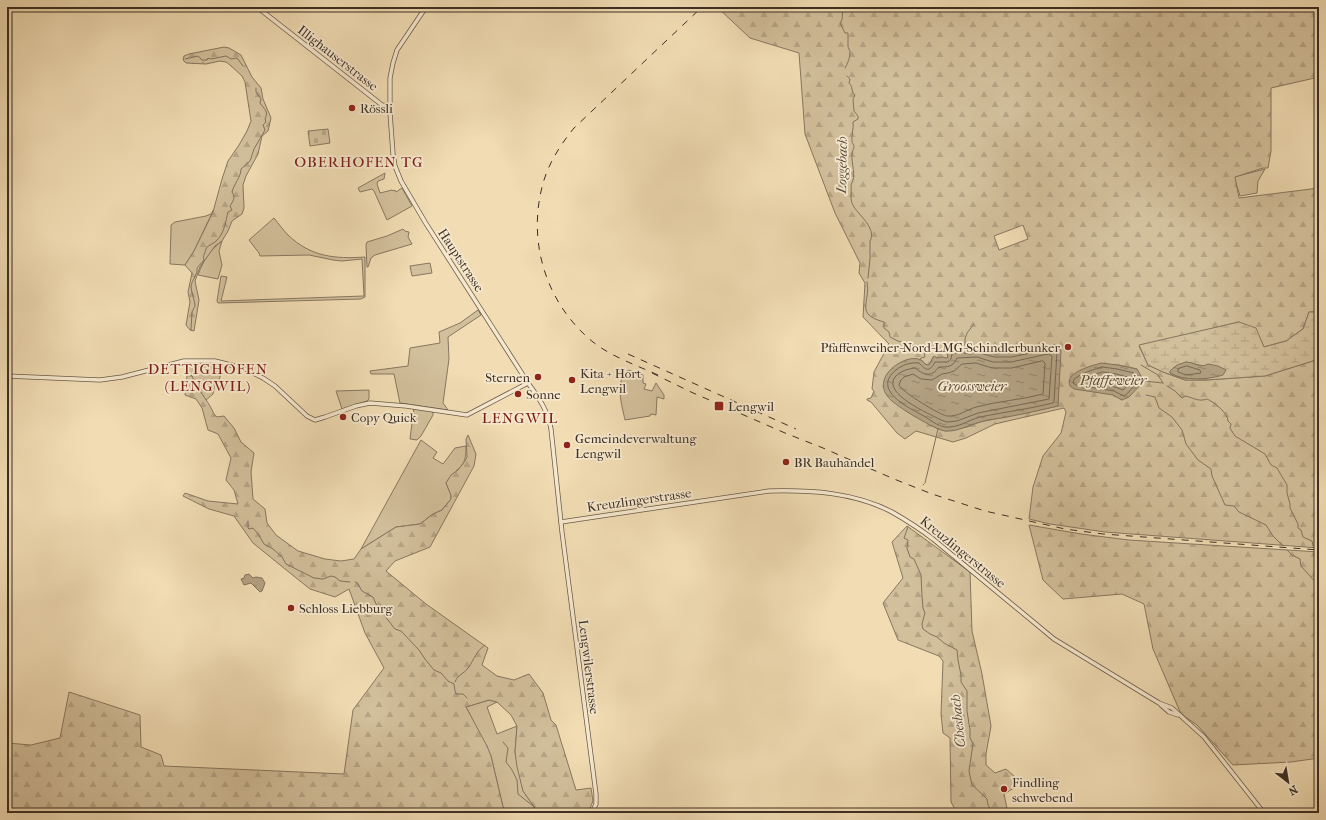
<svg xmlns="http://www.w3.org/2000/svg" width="1326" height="820" viewBox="0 0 1326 820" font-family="'IM FELL French Canon',serif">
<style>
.green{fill:#d2bf9b;stroke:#877760}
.forest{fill:url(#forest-firs);stroke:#877760;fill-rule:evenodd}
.wetland{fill:url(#wetland-marsh);stroke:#877760;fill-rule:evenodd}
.cemetery{fill:url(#cemetery-stones);stroke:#877760}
.water{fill:url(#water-ripples);stroke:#83735c}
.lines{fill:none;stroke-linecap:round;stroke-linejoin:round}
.shore{stroke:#786853;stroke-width:1}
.stream{stroke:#83735c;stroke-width:1}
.minor-casing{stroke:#695a48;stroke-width:5}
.minor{stroke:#f6e8ce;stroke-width:3.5}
.rail{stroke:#3c2f24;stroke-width:1;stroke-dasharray:7 7;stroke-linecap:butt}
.poi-dot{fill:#8f2418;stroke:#f6e8ce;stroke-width:1.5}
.labels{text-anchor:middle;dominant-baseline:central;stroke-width:3.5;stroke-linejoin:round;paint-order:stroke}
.street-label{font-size:13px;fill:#3c2f24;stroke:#f6e8ce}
.poi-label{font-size:13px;fill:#3c2f24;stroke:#f6e8ce;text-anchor:start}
.water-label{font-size:14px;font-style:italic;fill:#5a4c3c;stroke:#f6e8ce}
.quarter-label{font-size:15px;letter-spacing:1px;fill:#7a1f14;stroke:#f6e8ce}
</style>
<defs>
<pattern id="forest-firs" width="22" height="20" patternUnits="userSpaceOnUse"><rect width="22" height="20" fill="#d2bf9b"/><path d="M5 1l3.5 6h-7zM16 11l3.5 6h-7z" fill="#b5a485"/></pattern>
<pattern id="wetland-marsh" width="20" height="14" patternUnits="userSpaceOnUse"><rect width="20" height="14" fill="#d2bf9b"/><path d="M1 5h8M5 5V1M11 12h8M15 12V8" fill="none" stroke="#b5a485"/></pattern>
<pattern id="cemetery-stones" width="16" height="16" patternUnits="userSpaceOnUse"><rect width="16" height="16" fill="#d2bf9b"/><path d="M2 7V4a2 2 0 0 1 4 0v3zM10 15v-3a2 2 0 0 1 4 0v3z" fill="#b5a485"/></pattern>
<pattern id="water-ripples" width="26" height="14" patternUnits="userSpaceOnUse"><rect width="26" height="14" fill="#b3a182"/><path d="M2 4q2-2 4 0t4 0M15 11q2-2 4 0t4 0" fill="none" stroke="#93846a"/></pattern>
</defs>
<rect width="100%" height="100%" fill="#f1dcb3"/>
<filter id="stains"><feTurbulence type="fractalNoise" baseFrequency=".005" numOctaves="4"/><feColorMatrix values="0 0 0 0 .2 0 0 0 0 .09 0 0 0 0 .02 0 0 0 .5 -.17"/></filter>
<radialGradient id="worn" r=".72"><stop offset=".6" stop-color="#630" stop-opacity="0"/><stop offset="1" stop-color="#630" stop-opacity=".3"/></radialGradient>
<g class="green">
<path d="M 1265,169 L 1258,181 L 1257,193 L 1240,196 L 1234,177 Z"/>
<path d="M 385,173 L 384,179 L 378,181 L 377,184 L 380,193 L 392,190 L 393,191 L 395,190 L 396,192 L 402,188 L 412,206 L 387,220 L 374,191 L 372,189 L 360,192 L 358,188 Z"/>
<path d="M 214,209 L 194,251 L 185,265 L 170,264 L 171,228 L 171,225 L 175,222 L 206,216 L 211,214 Z"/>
<path d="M 274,218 C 279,224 283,230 288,235 C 311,257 335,259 365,257 L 365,297 L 361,299 L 218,303 L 217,301 L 221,276 L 227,277 L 221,301 L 364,296 L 362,259 L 342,261 L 333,260 L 309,255 L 260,256 L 259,253 L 249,240 Z"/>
<path d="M 403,229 L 405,231 L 409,232 L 408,237 L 412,244 L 375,255 L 371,258 L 368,267 L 367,267 L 366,245 L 367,242 L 387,236 Z"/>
<path d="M 222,241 L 219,251 L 222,265 L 218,279 L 198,275 C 203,261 210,250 222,241 Z"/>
<path d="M 430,263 L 432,273 L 412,276 L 410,266 Z"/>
<path d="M 478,310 L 481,315 L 448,337 L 449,359 L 443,403 L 448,410 L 400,403 L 394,374 L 371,374 L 370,371 L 408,366 L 410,348 L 440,343 L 439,332 L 460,323 Z"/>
<path d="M 186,362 L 211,362 L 223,364 L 219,381 L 215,382 L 213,394 L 206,400 L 194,382 L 192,376 L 189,374 Z"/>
<path d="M 628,370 L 643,375 L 643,383 L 646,384 L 644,389 L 652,391 L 656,383 L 664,395 L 664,399 L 657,397 L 656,415 L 651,414 L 650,416 L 625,420 C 622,406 614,381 628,370 Z"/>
<path d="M 369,390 L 369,399 L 367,401 L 342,409 L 336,391 Z"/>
<path d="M 414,408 L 433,412 L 433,415 L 421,436 L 417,440 L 410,439 Z"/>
<path d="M 421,440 L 437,452 L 433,458 L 443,464 L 455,448 L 466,446 C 467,470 456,466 446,483 L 451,495 L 451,499 L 442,510 L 433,514 L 420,524 L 396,527 L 361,549 Z"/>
<path d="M 489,700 L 497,702 L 487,707 L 497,734 L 517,726 L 515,752 L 523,791 L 535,808 L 537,813 L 508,813 L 503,807 L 491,756 L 466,707 Z"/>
</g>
<g class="forest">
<path d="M 717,7 L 1319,7 L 1319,77 L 1271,88 L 1271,151 L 1268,168 L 1263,168 L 1235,177 L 1239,198 L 1319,188 L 1319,312 L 1309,312 L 1303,329 L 1286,341 L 1264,347 L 1261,340 L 1239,322 L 1139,346 L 1148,365 L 1163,372 L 1185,380 L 1206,380 L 1265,376 L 1319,359 L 1319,548 L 1105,532 L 1050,524 L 1029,519 L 1033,487 L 1043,456 L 1061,433 L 1066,412 L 1064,408 L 995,424 L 966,438 L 953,442 L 916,431 L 905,439 L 897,433 L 871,402 L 867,400 L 867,399 L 871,398 L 874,391 L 872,389 L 874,372 L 889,344 L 863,317 L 865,283 L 859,273 L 860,263 L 835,213 L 805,134 L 799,53 L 750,38 ZM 1023,225 L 1028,239 L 999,250 L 994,236 ZM 1051,345 L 1056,345 L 1058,406 L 980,422 L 967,427 L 946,431 L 938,429 L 906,411 L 906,360 C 913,359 921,358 926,365 L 929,365 L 933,357 L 947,359 L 950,349 L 952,350 L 961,347 L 965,349 L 978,347 L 995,353 L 1010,353 ZM 1118,365 L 1137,369 L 1122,400 L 1113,395 L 1084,369 L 1092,366 Z"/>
<path d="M 224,47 L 229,48 L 241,55 L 252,77 L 261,88 L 263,99 L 271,118 L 268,131 L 262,136 L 258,154 L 246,176 L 243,185 L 244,208 L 242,214 L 232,221 L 228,231 L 222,241 L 215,246 L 207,257 L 200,267 L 195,281 L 199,300 L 194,331 L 190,330 L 186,325 L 190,302 L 188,292 L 192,273 L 185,265 L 194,251 L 213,212 L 222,179 L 228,161 L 239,145 L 247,131 L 251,121 L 245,82 L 242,76 L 230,65 L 226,62 L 220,61 L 206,64 L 186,63 L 183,60 L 184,56 L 189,54 Z"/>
<path d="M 189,374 L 192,376 C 196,387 204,396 210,406 C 213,411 213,414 217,417 L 224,416 L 234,428 L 241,442 L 254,453 L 251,472 L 253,499 L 265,509 L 267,523 L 276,535 L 298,551 L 325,559 L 341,561 L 354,559 L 361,549 L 396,527 L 420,524 L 433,514 L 442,510 L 451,499 L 451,495 L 446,483 L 451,475 L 458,470 L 465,461 L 467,457 L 466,439 L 468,435 L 476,454 L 474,466 L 430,547 L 395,561 L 386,571 L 426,604 L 488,648 L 482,665 L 497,676 L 514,680 L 529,674 L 543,693 L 551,720 L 556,725 L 576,790 L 591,788 L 593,801 L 588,813 L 537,813 L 535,808 L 523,791 L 517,767 L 515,752 L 517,726 L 511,715 L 497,702 L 489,700 L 466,707 L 487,746 L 491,756 L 503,807 L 508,813 L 7,813 L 7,743 L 31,745 L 60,738 L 69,692 L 140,715 L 141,747 L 161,755 L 164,766 L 344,774 L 353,710 L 384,668 L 365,633 L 349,589 L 335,597 L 310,589 L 290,573 L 253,543 L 234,516 L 209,509 L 183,496 L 185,493 L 208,501 L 238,504 L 234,490 L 226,480 L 231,458 L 218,434 L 208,430 L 202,408 L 196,399 L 185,395 L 187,376 Z"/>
<path d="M 1029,525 L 1081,534 L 1129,540 L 1319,552 L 1319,758 L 1291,762 L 1233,765 L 1197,725 L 1181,714 L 1153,649 L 1144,604 L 1122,594 L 1063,599 L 1043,580 Z"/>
<path d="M 907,526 L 970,572 L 972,631 L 982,674 L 991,726 L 986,754 L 986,765 L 995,773 L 1006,769 L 1014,776 L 1014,788 L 1004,794 L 1008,813 L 957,813 L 951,802 L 950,738 L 943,733 L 941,714 L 943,661 L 939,656 L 898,640 L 883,603 L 903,578 L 892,542 Z"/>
</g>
<path class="wetland" d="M 1309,312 L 1319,312 L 1319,359 L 1265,376 L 1206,380 L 1185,380 L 1163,372 L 1148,365 L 1139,345 L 1239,322 L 1256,328 L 1264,347 L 1286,341 L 1303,329 ZM 1186,362 L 1204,366 L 1207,379 L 1181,378 L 1170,373 C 1172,366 1180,365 1186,362 Z"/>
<path class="cemetery" d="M 328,129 L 330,143 L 310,146 L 308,131 Z"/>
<g class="water">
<path d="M 1051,345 C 1057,345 1059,346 1061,351 L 1058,406 C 1041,410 1024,414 1007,417 C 998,419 989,419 980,422 C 968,425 958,432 945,431 C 934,429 901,409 892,401 C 863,376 916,346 925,364 L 929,365 L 934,356 L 937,358 L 942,357 L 947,358 L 948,357 L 946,350 L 948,349 L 952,350 L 961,347 L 965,349 L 978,347 L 995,353 L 1010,353 Z"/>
<path d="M 1186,362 C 1194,362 1200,369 1208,364 L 1218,366 L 1226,370 L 1223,375 C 1208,380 1183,381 1170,373 L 1170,371 L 1177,365 Z"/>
<path d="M 1101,363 L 1118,365 L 1137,369 L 1144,381 L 1129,397 L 1122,400 L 1113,395 L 1074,389 L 1070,386 C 1064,372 1092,366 1101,363 Z"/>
<path d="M 249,574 L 253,578 L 256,577 L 262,578 L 265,583 L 262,591 L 260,592 L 251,583 L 244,585 L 241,579 L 244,578 L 245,575 Z"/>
</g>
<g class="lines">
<g class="shore">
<path d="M 1051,349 L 1055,349 L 1057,352 L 1054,402 L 1053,403 C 1029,409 1004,412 980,417 C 968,420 959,428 945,427 C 938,426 930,420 924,416 C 909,408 871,390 896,370 C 902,365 911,362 919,363 C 926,370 929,373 935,362 L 948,362 L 951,359 L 952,354 L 961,352 L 965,353 L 977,352 L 994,357 L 1011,357 Z"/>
<path d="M 1049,354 L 1052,356 L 1049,399 L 978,413 L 957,421 L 947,422 L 941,420 C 930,414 882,394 895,377 C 900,371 908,369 915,368 C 924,375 931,378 939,367 C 948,367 953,367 957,358 L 977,357 L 993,362 L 1011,362 Z"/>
<path d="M 1043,361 L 1045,363 L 1043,394 C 1021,400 998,401 976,407 C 966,410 958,417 947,416 C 940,415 902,392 899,385 L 901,380 L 904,377 L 913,374 L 921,379 L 932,380 L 942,374 L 948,373 L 954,371 L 962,364 L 976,363 L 992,368 L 1011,368 Z"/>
<path d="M 1187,366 L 1200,370 L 1201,373 L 1186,375 L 1178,372 L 1178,369 Z"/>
<path d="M 1102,367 L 1117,369 L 1134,373 L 1138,381 L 1127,394 L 1124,396 L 1114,391 L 1076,385 L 1073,383 L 1074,379 C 1082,373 1092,370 1102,367 Z"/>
<path d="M 1103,372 L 1116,374 L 1131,378 L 1132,380 L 1123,390 L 1115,387 L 1085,380 L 1087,377 Z"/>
</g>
<g class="stream">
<path d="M 843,7 L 842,20 L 840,23 L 845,33 L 848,33 C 848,36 848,43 848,46 C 848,48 850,50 850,52 C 850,58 848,63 845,68"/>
<path d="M 185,59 L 198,56 L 202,60 L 207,60 L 208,58 L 211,59 L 226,56 L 231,59 L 237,58 L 243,66"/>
<path d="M 847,76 L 850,79 L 849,83 C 853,86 851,92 855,95 L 853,99 L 854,111 L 858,116 L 858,119 L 853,122 C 854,129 851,135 852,141 C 852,143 854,145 854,147 C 854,149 852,151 852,154 C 851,164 857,175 851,185 C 852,192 849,200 854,207 C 859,215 877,229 870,241 L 870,259 L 868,278"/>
<path d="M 867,282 C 871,302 854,314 884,322 L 884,328 L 889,332 L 890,337 L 898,341 L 926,349 L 924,352 L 925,357 L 921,358 L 920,360"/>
<path d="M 191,330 L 192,312 L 195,306 C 195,300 191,293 191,286 C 192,280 198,274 197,268 L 204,260 C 202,255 206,253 206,248 C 210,244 214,244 217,240 C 224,234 226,220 228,212 L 232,210 L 230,206 C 233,201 236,198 232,192 C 234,184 241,177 241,169 L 250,161 L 254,149 L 265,130 L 263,125 L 266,122 L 265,119 C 269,111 264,109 260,103 L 261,99 L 256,92 L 256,88"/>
<path d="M 965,349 L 965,339 L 967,333 L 974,324"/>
<path d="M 1141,365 L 1158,375 L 1163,383"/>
<path d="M 1144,381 L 1163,383"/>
<path d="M 1167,386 L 1175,391 L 1182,398 L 1186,396 C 1193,398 1199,402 1207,399 C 1214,402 1228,413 1228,421 L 1231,424 L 1230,428 L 1235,436 L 1265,454 L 1271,465 L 1277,468 L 1287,485 L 1287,493 L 1290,504 L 1290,508 L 1298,524 L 1298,528 L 1301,530 L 1303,537 L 1312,541 L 1313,546"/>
<path d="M 1146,395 L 1155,397 L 1159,408 L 1172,417 L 1182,430 L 1186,444 L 1198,460 L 1211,469 L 1212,476 L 1225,505 L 1234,506 L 1239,512 L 1266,525 L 1273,536 L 1283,546"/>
<path d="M 925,483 L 938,429"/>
<path d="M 923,485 L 924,484"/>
<path d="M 248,521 L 248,528 L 249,529 L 253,528 L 258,534 L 264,544 L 273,549 L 282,557 L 286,564 L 314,578 L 323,579 L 331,576 L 335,577 L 340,581 L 350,582"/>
<path d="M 908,527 L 904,538 L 908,540 L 907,548 L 910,557 L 914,559 L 921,575 L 922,596 L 923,608 L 925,613 L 922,624 L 923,629 L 930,634 L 937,637 L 944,643 L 957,650 L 958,660 L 961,675 L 961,682 L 967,691 L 967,711 L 970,730 L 970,738 L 973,744 L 969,771 L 972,785 C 978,790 982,794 987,799 L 988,805 L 993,813"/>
<path d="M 1287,550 L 1292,555 L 1300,559 L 1301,566 L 1319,586"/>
<path d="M 1313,554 L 1319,555"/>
<path d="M 355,582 L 358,584 L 362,591 L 373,597 L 377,606 L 395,629 L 401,631 L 419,650 L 425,659 L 434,670 L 441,673 L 448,681 L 454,684 L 455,691 L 456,694 L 463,694 L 467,698"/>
<path d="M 455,682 C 458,674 464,674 468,668 C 474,660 476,651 485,645"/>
<path d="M 503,742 L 508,748 L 506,762 L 512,770 L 517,780 L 518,794 L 533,806 L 538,813"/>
</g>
<defs>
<g id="minor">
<path d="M 257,7 L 382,105 L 390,106"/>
<path d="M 426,7 L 397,50 L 393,63 L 390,78 L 390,113 L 393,154 L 395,166 L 401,181 L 425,222 L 528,383 C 539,398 548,411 551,429 L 562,532 L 596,794 L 596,804 L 592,813"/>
<path d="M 7,376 L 100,380 L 122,377 L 184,361 L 215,361 L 243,368 L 263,378 L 275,386 L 307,416 L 315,420 L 325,417 L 356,406 L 370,403 L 406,406 L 467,415 L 528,383"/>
<path d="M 561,522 L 769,491 C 810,490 854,492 892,512 C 906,520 920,529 933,539 L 1054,639 L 1159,703 L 1172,708 L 1204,737 L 1264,813"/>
<path d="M 1161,705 L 1169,712 L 1178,715"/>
</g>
</defs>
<use href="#minor" class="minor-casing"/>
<use href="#minor" class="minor"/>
<g class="rail">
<path d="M 628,354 L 796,429"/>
<path d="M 652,373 L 691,392 L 785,433 L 823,448 L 894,479 L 932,494 L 985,511 L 1065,529 L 1103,534 L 1319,550"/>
<path d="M 658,375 C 636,365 612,357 593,342 C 545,303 526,239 544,180 C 550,161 561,144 574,128 L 702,7"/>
</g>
</g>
<g class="poi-dot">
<circle cx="352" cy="108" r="4"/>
<circle cx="1068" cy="347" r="4"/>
<circle cx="538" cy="377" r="4"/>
<circle cx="572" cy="380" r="4"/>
<circle cx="518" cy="394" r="4"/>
<rect x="714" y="401" width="10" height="10" rx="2"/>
<circle cx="343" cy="417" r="4"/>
<circle cx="567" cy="445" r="4"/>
<circle cx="786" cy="462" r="4"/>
<circle cx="291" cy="608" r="4"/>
<circle cx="1004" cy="789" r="4"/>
</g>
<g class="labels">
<g class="street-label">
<text transform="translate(338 58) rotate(38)">Illighauserstrasse</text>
<text transform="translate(461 260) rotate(57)">Hauptstrasse</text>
<text transform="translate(639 500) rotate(-8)">Kreuzlingerstrasse</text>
<text transform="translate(963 552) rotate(39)">Kreuzlingerstrasse</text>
<text transform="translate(589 667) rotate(83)">Lengwilerstrasse</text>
</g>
<g class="poi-label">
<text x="360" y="108">Rössli</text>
<text x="1060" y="347" text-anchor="end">Pfaffenweiher-Nord-LMG-Schindlerbunker</text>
<text x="580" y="373">Kita + Hort<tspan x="580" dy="15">Lengwil</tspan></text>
<text x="530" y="377" text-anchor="end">Sternen</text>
<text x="526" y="394">Sonne</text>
<text x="728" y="406">Lengwil</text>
<text x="351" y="417">Copy Quick</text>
<text x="575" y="438">Gemeindeverwaltung<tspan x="575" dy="15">Lengwil</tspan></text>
<text x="794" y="462">BR Bauhandel</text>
<text x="299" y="608">Schloss Liebburg</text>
<text x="1012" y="782">Findling<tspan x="1012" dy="15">schwebend</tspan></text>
</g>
<g class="water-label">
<text transform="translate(842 165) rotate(-89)">Loggebach</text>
<text x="1113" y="380">Pfaffeweier</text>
<text x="972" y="386">Groossweier</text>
<text transform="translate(958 721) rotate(-96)">Chesbach</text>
</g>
<g class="quarter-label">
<text x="359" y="162">OBERHOFEN TG</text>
<text x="208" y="369">DETTIGHOFEN<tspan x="208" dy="17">(LENGWIL)</tspan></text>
<text x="520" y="418">LENGWIL</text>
</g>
</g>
<rect width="1326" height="820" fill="none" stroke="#f1dcb3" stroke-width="24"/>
<rect x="8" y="8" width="1310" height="804" fill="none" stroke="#3c2f24" stroke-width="2"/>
<rect x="12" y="12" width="1302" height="796" fill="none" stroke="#3c2f24"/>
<g transform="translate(1288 782) rotate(149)" stroke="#f6e8ce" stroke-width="3" paint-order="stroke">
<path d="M0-3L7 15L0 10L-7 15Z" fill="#3c2f24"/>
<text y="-6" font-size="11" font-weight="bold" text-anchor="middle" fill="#3c2f24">N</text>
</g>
<rect width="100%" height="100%" filter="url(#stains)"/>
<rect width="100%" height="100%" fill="url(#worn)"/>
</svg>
